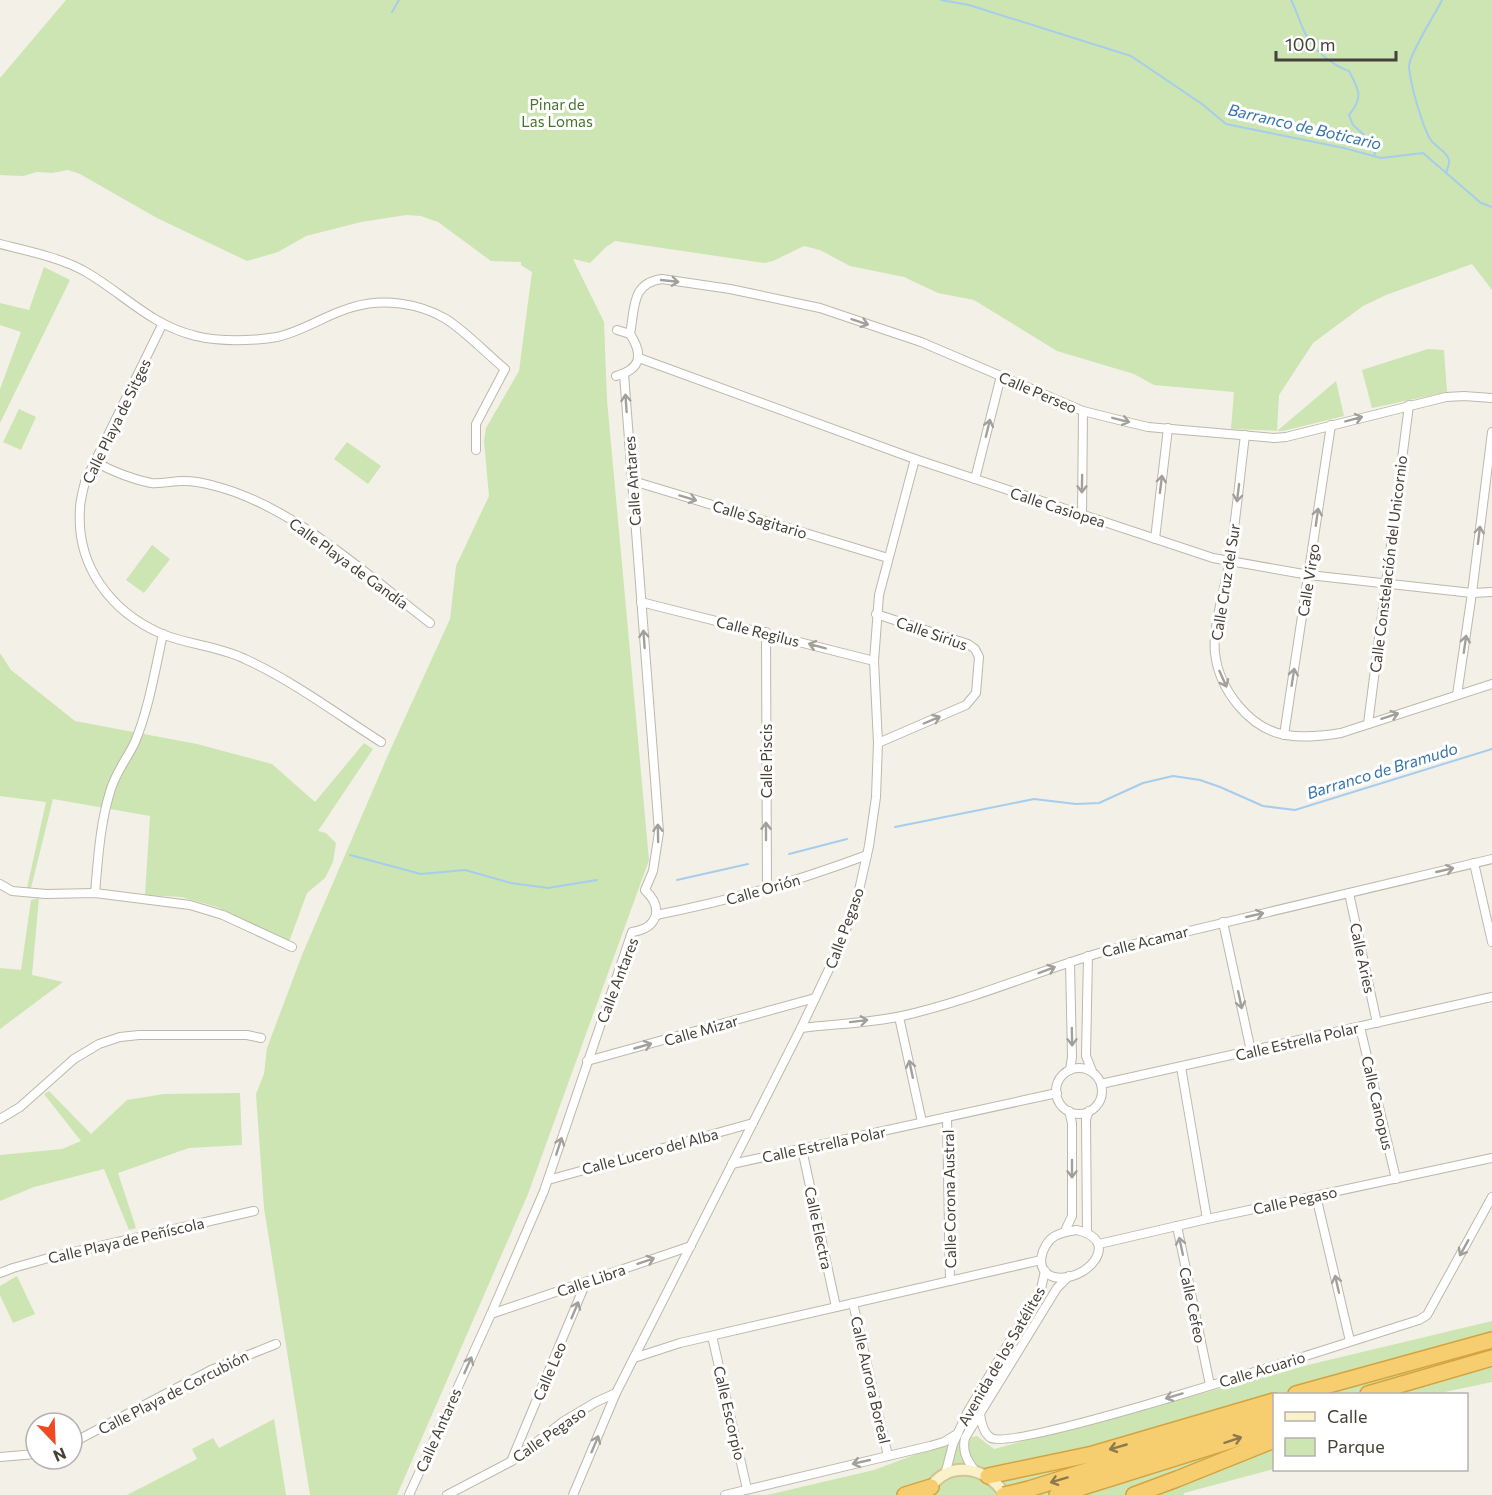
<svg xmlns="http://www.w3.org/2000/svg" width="1492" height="1495" viewBox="0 0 1492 1495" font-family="Commissioner,sans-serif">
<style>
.green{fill:#cce5b2}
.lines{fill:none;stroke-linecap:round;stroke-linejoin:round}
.stream{stroke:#a7cdec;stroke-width:2}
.street-casing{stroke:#beb8ab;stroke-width:10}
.secondary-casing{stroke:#d0c499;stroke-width:14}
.highway-casing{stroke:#d4a340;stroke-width:18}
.street{stroke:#fff;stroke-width:8}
.secondary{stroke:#fbf1c9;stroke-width:10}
.highway{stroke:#f6ce70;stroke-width:15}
.highway-bridge-casing{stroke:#d4a340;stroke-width:18;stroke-linecap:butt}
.highway-bridge{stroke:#f6ce70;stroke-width:15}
.oneway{stroke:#a2a09b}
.oneway2{stroke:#8c794e}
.labels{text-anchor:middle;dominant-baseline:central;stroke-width:6;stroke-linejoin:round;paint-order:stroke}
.park-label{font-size:15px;fill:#45742d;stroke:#fff}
.street-label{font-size:15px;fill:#464037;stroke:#fff}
.water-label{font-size:16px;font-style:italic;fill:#3675ab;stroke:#fff}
</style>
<rect width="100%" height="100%" fill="#f3f0e7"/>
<g class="green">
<path d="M 66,0 L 1492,0 L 1492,290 L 1472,264 L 1386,295 L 1363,306 L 1313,343 L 1279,395 L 1277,431 L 1336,381 L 1344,416 L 1283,431 L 1231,429 L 1234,392 L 1154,385 L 1134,374 L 1057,351 L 974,300 L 938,293 L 904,277 L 850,266 L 820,250 L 804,246 L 773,261 L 764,263 L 615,241 L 606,247 L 590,263 L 573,259 L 604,322 L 607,400 L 649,860 L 528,1194 L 397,1495 L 310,1495 L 264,1208 L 256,1094 L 264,1074 L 267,1048 L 302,955 L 388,755 L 450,619 L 456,566 L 489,496 L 484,441 L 486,428 L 519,371 L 532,272 L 521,265 L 521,262 L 491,261 L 438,222 L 421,216 L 406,215 L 361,222 L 306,236 L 278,252 L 247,261 L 157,218 L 80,174 L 68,170 L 52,173 L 37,172 L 23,176 L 0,175 L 0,78 Z"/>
<path d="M 44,267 L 70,280 L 0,423 L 0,389 L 21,332 L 0,325 L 0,303 L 29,310 Z"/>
<path d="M 1428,349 L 1444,350 L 1447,392 L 1372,408 L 1362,370 Z"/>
<path d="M 19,409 L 36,417 L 21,450 L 3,442 Z"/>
<path d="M 347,442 L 381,466 L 368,484 L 334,459 Z"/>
<path d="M 152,545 L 170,559 L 144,593 L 126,580 Z"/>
<path d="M 0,653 L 11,670 L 75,721 L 197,744 L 272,764 L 315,802 L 364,743 L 373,749 L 318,831 L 326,833 L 336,843 L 333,862 L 325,878 L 307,893 L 289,942 L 217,907 L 181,897 L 145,895 L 150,816 L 53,799 L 31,888 L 27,888 L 46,802 L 0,796 Z"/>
<path d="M 39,898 L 32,975 L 63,982 L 0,1029 L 0,968 L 21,970 L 31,900 Z"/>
<path d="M 49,1091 L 91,1134 L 127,1100 L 164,1094 L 240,1093 L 242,1145 L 189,1148 L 118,1173 L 136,1228 L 129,1230 L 104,1169 L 34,1187 L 0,1201 L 0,1155 L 62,1149 L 81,1141 L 44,1094 Z"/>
<path d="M 17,1276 L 35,1314 L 13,1323 L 0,1295 L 0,1286 Z"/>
<path d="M 1492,1321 L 1492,1382 L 1435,1394 L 1274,1394 L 1274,1469 L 1184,1493 L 1184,1495 L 767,1495 L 874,1470 L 941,1445 L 977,1436 L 994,1449 L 1312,1364 Z"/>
<path d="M 274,1419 L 286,1495 L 127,1495 L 197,1459 L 192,1449 L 213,1438 L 219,1448 Z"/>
</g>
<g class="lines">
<g class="stream">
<path d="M 941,0 L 969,5 L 1131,56 L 1202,104 L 1226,124 L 1344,148 L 1381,158 L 1423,153 L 1481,203 L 1492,207"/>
<path d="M 1291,0 C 1297,11 1300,24 1306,35 C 1315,51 1332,65 1349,71 C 1359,90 1364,97 1349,115 L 1353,125 L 1372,142 L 1375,155"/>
<path d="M 1442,0 C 1436,13 1408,56 1409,67 C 1410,83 1422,125 1430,139 C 1435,147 1447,151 1449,160 C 1450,164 1447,169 1446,173"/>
<path d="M 392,12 L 399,0"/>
<path d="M 895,827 L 1034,799 L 1076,804 L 1099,803 L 1143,783 L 1173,776 L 1200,780 L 1220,787 L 1263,806 L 1295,810 L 1492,749"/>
<path d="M 789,854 L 847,839"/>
<path d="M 350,855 L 421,874 L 465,870 L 511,883 L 548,888 L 597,880"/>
<path d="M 677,880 L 748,864"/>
</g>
<defs>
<g id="street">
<path d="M 0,244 C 28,251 62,258 86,272 C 124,294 152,326 196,336 C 219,342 253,341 277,337 C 304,331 327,314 353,307 C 383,298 419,303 446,319 C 465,331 487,354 505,369 L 476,424 L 476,450"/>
<path d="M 162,325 L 85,482 C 83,491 80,500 80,509 C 76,566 111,612 162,634 C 189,645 219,646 245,659 C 293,681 337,714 381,742"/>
<path d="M 630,334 C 635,308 631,283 662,279 L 730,289 L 820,308 L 921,342 L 1083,411 L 1127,422 L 1148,427 L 1274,438 L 1286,437 L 1446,397 L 1464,396 L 1492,398"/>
<path d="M 639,358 L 915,459 L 1213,558 L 1309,575 L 1472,593 L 1492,592"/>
<path d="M 616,376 C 642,369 643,354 630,334 L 617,330"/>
<path d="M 1245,435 C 1240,476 1236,517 1230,558 C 1226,586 1212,627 1215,653 C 1219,689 1249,729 1286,735 C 1305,738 1322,736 1341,733 L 1492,684"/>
<path d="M 95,462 C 112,471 131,479 151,483 C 161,484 172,481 183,481 C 193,481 205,483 215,486 C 293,506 367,575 430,623"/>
<path d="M 975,479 L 1001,376"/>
<path d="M 633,481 L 888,558"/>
<path d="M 1082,515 L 1083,411"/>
<path d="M 1155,539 L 1168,428"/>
<path d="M 641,602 L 874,661"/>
<path d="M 876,614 L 968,644 L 975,649 L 979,657 L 976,693 L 966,705 L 878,743"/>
<path d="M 766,632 L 767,890"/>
<path d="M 1457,695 L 1472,593 L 1492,432"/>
<path d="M 1368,724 L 1409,405"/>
<path d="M 1284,735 L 1331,425"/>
<path d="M 1474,863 L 1492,942"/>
<path d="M 0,884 L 12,891 L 46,894 L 95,893 L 190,905 L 223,915 L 292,947"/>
<path d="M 95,893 C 98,859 100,824 110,792 C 115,773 127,759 135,742 C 149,708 155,670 163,634"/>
<path d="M 1349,893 L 1377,1023"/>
<path d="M 656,915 C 729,901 798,881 867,855"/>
<path d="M 1223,922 L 1251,1051"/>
<path d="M 1088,956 L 1086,1056 L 1092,1071"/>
<path d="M 1070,962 L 1072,1057 L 1070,1070"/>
<path d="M 899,1017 L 922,1122"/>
<path d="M 1360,1027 L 1396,1179"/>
<path d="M 801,1028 C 834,1024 870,1023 902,1016 C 973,1000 1040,970 1109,950 L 1492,859"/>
<path d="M 587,1061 L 815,998"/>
<path d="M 1181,1067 L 1207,1219"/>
<circle cx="1079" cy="1091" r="23"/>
<path d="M 1101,1084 L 1492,997"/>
<path d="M 947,1117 L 950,1281"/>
<path d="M 0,1119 L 20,1107 L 74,1059 L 99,1044 L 120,1037 L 139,1035 L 247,1035 L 261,1038"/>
<path d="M 802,1149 L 836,1307"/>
<path d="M 732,1164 L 1057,1093"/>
<path d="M 548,1180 L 753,1123"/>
<path d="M 1316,1196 L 1350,1341"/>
<path d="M 1177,1226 L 1210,1385"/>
<path d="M 1077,1230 C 1124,1241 1085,1284 1054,1277 C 1033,1272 1041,1244 1055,1236 C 1062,1232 1069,1231 1077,1230 Z"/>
<path d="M 1065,1231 L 1072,1216 L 1072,1123 L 1069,1111"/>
<path d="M 1087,1233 L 1086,1119 L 1089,1111"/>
<path d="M 1099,1244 L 1207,1219 L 1492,1158"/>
<path d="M 0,1273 L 13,1268 L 52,1257 L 254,1211"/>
<path d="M 853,1303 L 888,1456"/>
<path d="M 491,1314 L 691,1246"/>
<path d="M 712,1336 L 747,1489"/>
<path d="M 634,1358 L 680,1343 L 1041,1260"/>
<path d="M 980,1414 C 981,1422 983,1433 991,1438 C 1018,1452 1366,1336 1419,1320 L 1427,1315 L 1492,1197"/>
<path d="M 72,1443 L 211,1370 L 276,1344"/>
<path d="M 0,1457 L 36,1454"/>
<path d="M 512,1459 L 586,1282"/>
<path d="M 975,1471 C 967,1460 962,1452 965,1438 L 1057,1288 L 1069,1276"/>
<path d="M 945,1475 L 953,1444 L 967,1413 L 1041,1289 L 1045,1271"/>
<path d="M 409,1495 L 491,1314 L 544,1191 L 632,932 C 658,928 664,908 645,890 L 653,871 L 659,832 L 624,374"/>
<path d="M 447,1495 L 512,1461 L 564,1421 L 596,1402 L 616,1393 L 801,1028 L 840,946 L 857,899 L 869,846 L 876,797 L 878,743 L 874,661 L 879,595 L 915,459"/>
<path d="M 573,1495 L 616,1393"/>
<path d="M 725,1495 L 930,1446 L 944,1442 L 957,1434"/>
</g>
<path id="secondary" d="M 928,1492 C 945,1458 988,1466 1005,1495"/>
<g id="highway">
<path d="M 1296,1394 L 1492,1340"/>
<path d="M 1368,1394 L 1492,1358"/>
<path d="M 988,1476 L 1093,1454 L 1274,1401"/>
<path d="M 1029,1489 L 1274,1412"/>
<path d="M 905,1495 L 931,1487"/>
<path d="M 1057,1495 L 1274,1427"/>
<path d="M 1134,1495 L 1177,1479 L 1274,1440"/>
</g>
</defs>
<use href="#street" class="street-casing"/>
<use href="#secondary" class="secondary-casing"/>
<use href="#highway" class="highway-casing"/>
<use href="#street" class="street"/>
<use href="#secondary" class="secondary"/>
<use href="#highway" class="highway"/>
<defs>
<path id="highway-bridge" d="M 1004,1495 L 1029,1489"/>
</defs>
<use href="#highway-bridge" class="highway-bridge-casing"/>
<use href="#highway-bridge" class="highway-bridge"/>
</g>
<defs><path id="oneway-shaft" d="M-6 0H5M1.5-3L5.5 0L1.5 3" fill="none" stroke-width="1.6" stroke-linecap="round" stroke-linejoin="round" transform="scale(1.5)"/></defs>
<g class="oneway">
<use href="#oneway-shaft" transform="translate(670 281) rotate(6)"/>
<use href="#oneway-shaft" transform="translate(860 322) rotate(18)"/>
<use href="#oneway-shaft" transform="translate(626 403) rotate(-94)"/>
<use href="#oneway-shaft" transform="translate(1354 419) rotate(-15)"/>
<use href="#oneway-shaft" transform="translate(1121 420) rotate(14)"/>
<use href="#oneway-shaft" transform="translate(988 428) rotate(-76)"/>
<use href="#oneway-shaft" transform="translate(1082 484) rotate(91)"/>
<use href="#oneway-shaft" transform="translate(1161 484) rotate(-83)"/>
<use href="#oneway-shaft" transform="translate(1238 493) rotate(97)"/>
<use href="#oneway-shaft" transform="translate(688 498) rotate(17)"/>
<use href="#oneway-shaft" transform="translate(1317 517) rotate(-82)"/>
<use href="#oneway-shaft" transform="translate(1479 535) rotate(-83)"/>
<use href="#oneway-shaft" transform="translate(644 639) rotate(-94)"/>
<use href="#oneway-shaft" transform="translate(1465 644) rotate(-82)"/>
<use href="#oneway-shaft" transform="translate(817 646) rotate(-165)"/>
<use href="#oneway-shaft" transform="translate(1293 677) rotate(-81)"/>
<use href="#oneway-shaft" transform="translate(1223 679) rotate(66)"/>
<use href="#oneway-shaft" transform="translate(1390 716) rotate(-18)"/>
<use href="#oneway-shaft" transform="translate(932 720) rotate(-23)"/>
<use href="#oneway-shaft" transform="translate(766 831) rotate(-90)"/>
<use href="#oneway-shaft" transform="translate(658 833) rotate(-91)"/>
<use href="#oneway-shaft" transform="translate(1445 870) rotate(-13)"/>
<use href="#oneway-shaft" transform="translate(1255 915) rotate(-13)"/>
<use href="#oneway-shaft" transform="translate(1047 970) rotate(-21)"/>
<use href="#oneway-shaft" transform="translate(1240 1000) rotate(78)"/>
<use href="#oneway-shaft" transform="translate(859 1021) rotate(-7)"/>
<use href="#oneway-shaft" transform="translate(1072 1037) rotate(89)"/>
<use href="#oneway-shaft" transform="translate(643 1046) rotate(-16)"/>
<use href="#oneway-shaft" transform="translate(911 1069) rotate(-102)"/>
<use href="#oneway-shaft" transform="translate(559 1146) rotate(-72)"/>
<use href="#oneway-shaft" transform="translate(1072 1169) rotate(90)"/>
<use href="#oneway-shaft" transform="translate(1181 1246) rotate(-102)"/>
<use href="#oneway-shaft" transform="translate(1464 1248) rotate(119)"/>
<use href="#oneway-shaft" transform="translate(646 1261) rotate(-19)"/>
<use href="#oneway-shaft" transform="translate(1337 1284) rotate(-103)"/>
<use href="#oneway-shaft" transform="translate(575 1310) rotate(-67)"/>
<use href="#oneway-shaft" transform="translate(468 1365) rotate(-66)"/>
<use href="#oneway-shaft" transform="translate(1174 1396) rotate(163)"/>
<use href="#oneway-shaft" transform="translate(595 1444) rotate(-67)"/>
<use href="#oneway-shaft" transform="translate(861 1462) rotate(167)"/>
</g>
<g class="oneway2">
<use href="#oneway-shaft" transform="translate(1233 1440) rotate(-18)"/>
<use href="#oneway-shaft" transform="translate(1118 1447) rotate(164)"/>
<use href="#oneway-shaft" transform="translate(1059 1480) rotate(163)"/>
</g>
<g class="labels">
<g class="park-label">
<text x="557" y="104">Pinar de<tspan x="557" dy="17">Las Lomas</tspan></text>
</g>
<g class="street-label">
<text transform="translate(1038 392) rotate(23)">Calle Perseo</text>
<text transform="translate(116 421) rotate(-64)">Calle Playa de Sitges</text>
<text transform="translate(632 481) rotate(-94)">Calle Antares</text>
<text transform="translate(1058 507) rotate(18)">Calle Casiopea</text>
<text transform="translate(760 519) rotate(17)">Calle Sagitario</text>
<text transform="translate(349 563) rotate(36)">Calle Playa de Gandía</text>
<text transform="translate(1388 564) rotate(-83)">Calle Constelación del Unicornio</text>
<text transform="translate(1308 580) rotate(-81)">Calle Virgo</text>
<text transform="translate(1225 582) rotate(-81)">Calle Cruz del Sur</text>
<text transform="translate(758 631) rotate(14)">Calle Regilus</text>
<text transform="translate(932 633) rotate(19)">Calle Sirius</text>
<text transform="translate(766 761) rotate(-90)">Calle Piscis</text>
<text transform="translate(763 889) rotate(-16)">Calle Orión</text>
<text transform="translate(844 928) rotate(-70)">Calle Pegaso</text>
<text transform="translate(1145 941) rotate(-14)">Calle Acamar</text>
<text transform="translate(1363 958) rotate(78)">Calle Aries</text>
<text transform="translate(617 980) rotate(-69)">Calle Antares</text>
<text transform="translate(701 1030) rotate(-16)">Calle Mizar</text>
<text transform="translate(1297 1041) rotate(-13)">Calle Estrella Polar</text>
<text transform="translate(1378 1103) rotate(77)">Calle Canopus</text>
<text transform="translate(824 1144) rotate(-12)">Calle Estrella Polar</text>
<text transform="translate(650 1151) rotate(-15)">Calle Lucero del Alba</text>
<text transform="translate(949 1199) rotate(-91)">Calle Corona Austral</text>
<text transform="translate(1295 1200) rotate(-12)">Calle Pegaso</text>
<text transform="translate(819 1228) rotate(78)">Calle Electra</text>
<text transform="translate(126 1240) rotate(-13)">Calle Playa de Peñíscola</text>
<text transform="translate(591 1280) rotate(-19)">Calle Libra</text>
<text transform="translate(1193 1305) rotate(78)">Calle Cefeo</text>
<text transform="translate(1001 1356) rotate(-60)">Avenida de los Satélites</text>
<text transform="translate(1262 1369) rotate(-17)">Calle Acuario</text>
<text transform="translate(549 1371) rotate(-67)">Calle Leo</text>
<text transform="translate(871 1380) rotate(77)">Calle Aurora Boreal</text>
<text transform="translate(173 1392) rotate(-27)">Calle Playa de Corcubión</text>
<text transform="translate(730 1413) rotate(77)">Calle Escorpio</text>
<text transform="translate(438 1430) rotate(-66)">Calle Antares</text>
<text transform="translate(549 1434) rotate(-35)">Calle Pegaso</text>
</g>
<g class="water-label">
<text transform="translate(1305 126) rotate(13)">Barranco de Boticario</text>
<text transform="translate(1382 770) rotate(-17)">Barranco de Bramudo</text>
</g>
</g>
<rect x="1273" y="1393" width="195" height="78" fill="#ffffff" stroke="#b5b3af" stroke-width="1.5"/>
<rect x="1285" y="1412" width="30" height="9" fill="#fbf1c9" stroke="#b5b3af" stroke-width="1.5"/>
<text x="1327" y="1423" font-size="18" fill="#464037">Calle</text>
<rect x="1285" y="1438" width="30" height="18" fill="#cce5b2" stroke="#b5b3af" stroke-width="1.5"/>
<text x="1327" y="1453" font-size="18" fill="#464037">Parque</text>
<g transform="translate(54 1441) rotate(157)"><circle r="28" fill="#ffffff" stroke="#b5b3af" stroke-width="1.5"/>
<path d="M0-4.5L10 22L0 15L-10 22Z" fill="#ee4a24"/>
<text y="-9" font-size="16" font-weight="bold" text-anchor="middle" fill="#464037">N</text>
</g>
<path d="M1276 51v9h120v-9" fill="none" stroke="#464037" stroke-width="3"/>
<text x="1285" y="51" font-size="18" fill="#464037" stroke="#ffffff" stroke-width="4.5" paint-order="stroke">100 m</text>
</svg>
